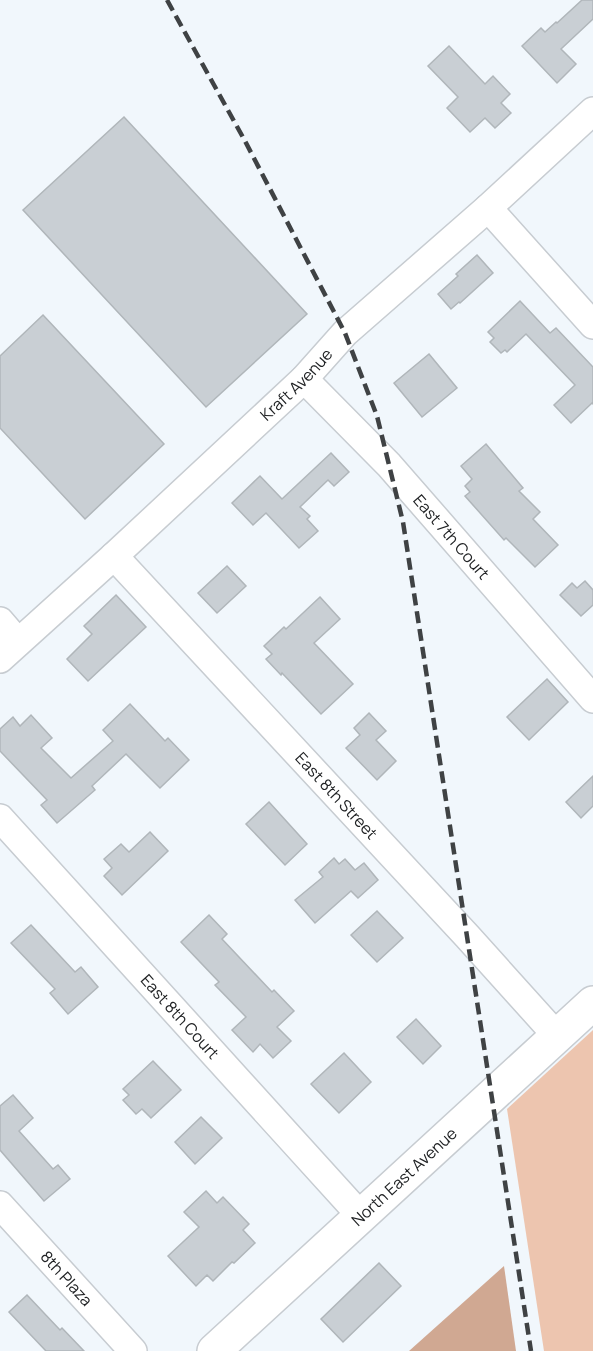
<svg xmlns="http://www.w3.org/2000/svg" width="593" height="1351" viewBox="0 0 593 1351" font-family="Manrope,sans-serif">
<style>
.green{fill:#edc5af}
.forest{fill:#d0a892}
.building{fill:#c9cfd4;stroke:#b0b6ba;stroke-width:1.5}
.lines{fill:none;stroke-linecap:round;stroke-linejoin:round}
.minor-casing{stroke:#c7ccd1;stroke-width:30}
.major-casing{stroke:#c7ccd1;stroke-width:36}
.minor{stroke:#fff;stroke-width:27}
.major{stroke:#fff;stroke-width:33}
.rail{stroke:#3f4244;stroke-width:4.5;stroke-dasharray:12 6;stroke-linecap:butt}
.labels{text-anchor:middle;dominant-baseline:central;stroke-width:5;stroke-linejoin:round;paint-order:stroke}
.street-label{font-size:16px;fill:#212325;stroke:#fff}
</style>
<rect width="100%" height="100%" fill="#f1f7fc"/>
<path class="green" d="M 593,1030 L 593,1351 L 544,1351 L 507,1109 Z"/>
<path class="forest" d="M 504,1266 L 516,1351 L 409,1351 Z"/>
<g class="building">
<path d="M 582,0 L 593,0 L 593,19 L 561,49 L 576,64 L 557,83 L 522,46 L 541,28 L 545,32 L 556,22 L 557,23 Z"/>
<path d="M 449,46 L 485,84 L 493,76 L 510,94 L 501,103 L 511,113 L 495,128 L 485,118 L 470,132 L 447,108 L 458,97 L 428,66 Z"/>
<path d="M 124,117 L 307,314 L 206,407 L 23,210 Z"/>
<path d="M 477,255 L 493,273 L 460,303 L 459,302 L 451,309 L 438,294 L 458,276 L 456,274 Z"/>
<path d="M 520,301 L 550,333 L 556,328 L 593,367 L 593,404 L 592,403 L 571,423 L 554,405 L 575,385 L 526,334 L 507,352 L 505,350 L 501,353 L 490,342 L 494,338 L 488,332 Z"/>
<path d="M 43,315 L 164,444 L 85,519 L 0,428 L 0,356 Z"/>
<path d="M 429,354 L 457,388 L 422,417 L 394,383 Z"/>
<path d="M 486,444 L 523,488 L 519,491 L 540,512 L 533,519 L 558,545 L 535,567 L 506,538 L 504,540 L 465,496 L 470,492 L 465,486 L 472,479 L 461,466 Z"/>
<path d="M 331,453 L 349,472 L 334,486 L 328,480 L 300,507 L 310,516 L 307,519 L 318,531 L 299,548 L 266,513 L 253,525 L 232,503 L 260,476 L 282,499 Z"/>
<path d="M 227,566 L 246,586 L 217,613 L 198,593 Z"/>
<path d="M 585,581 L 593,590 L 593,605 L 581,616 L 560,595 L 572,583 L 577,588 Z"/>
<path d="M 116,595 L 146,627 L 88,681 L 67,659 L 92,634 L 84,626 Z"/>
<path d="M 320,597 L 340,619 L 314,643 L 353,684 L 321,714 L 282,673 L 281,675 L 266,659 L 272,654 L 264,646 L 284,627 L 286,629 Z"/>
<path d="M 547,679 L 568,702 L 529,740 L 507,717 Z"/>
<path d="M 130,704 L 165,741 L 168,738 L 189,760 L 160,788 L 126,754 L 92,786 L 95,790 L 57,823 L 41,805 L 47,800 L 0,751 L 0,729 L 13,717 L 20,726 L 31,715 L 52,738 L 41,748 L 71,778 L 113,741 L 103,730 Z"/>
<path d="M 369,713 L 386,731 L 376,740 L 396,761 L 377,780 L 346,748 L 360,735 L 354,728 Z"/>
<path d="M 593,776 L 593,806 L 581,818 L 566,802 Z"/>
<path d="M 269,802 L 307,844 L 285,865 L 246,824 Z"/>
<path d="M 150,832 L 168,851 L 122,895 L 104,876 L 112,868 L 104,859 L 121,844 L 129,852 Z"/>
<path d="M 334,858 L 339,864 L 345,859 L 355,870 L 364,863 L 378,880 L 358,898 L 351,891 L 315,923 L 295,900 L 323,877 L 319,872 Z"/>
<path d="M 377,911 L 403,938 L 377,962 L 351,935 Z"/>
<path d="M 209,915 L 227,934 L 222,939 L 272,992 L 274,990 L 294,1011 L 277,1027 L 291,1041 L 273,1058 L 260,1044 L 253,1052 L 232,1030 L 246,1017 L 215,985 L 219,982 L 181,942 Z"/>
<path d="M 31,925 L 75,972 L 81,967 L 98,987 L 68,1014 L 50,993 L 55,989 L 11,943 Z"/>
<path d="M 416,1019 L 441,1046 L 423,1064 L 397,1037 Z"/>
<path d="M 344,1053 L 371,1082 L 339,1113 L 311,1084 Z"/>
<path d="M 153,1061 L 181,1090 L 151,1118 L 142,1109 L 136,1114 L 123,1100 L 129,1095 L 123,1089 Z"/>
<path d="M 13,1095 L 33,1118 L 19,1131 L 53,1169 L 58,1165 L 70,1179 L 44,1201 L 0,1150 L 0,1106 Z"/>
<path d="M 201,1117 L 222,1138 L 195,1164 L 175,1142 Z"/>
<path d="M 206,1191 L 217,1203 L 223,1197 L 249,1224 L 243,1230 L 255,1243 L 234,1263 L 232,1262 L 213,1281 L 207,1275 L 196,1286 L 168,1256 L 199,1227 L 184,1212 Z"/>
<path d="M 379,1263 L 401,1286 L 343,1342 L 321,1319 Z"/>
<path d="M 27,1295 L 60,1330 L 62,1328 L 84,1351 L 46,1351 L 9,1312 Z"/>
</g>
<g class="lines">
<defs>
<g id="minor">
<path d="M 488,208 L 593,325"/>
<path id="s1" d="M 304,379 L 389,465 L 593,699"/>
<path id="s2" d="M 114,556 L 467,936 L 557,1036"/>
<path d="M 0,621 L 18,642"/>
<path id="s3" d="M 0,659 L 114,556 L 304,379 L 345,333 L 488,208 L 593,111"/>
<path id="s4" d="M 0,818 L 361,1216"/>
<path id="s5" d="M 0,1205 L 133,1351"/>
</g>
<g id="major">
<path id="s6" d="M 214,1351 L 593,1003"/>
</g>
</defs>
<use href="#minor" class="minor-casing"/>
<use href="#major" class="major-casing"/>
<use href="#minor" class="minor"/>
<use href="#major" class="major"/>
<path class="rail" d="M 167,0 L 245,141 L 345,333 L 377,416 L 403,522 L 531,1351"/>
</g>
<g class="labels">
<g class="street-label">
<text stroke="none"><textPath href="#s3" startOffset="404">Kraft Avenue</textPath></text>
<text stroke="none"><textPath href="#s1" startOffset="216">East 7th Court</textPath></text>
<text stroke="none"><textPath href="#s2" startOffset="327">East 8th Street</textPath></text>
<text stroke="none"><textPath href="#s4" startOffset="268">East 8th Court</textPath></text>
<text stroke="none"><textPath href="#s6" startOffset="258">North East Avenue</textPath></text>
<text stroke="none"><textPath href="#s5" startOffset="99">8th Plaza</textPath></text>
</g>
</g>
</svg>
